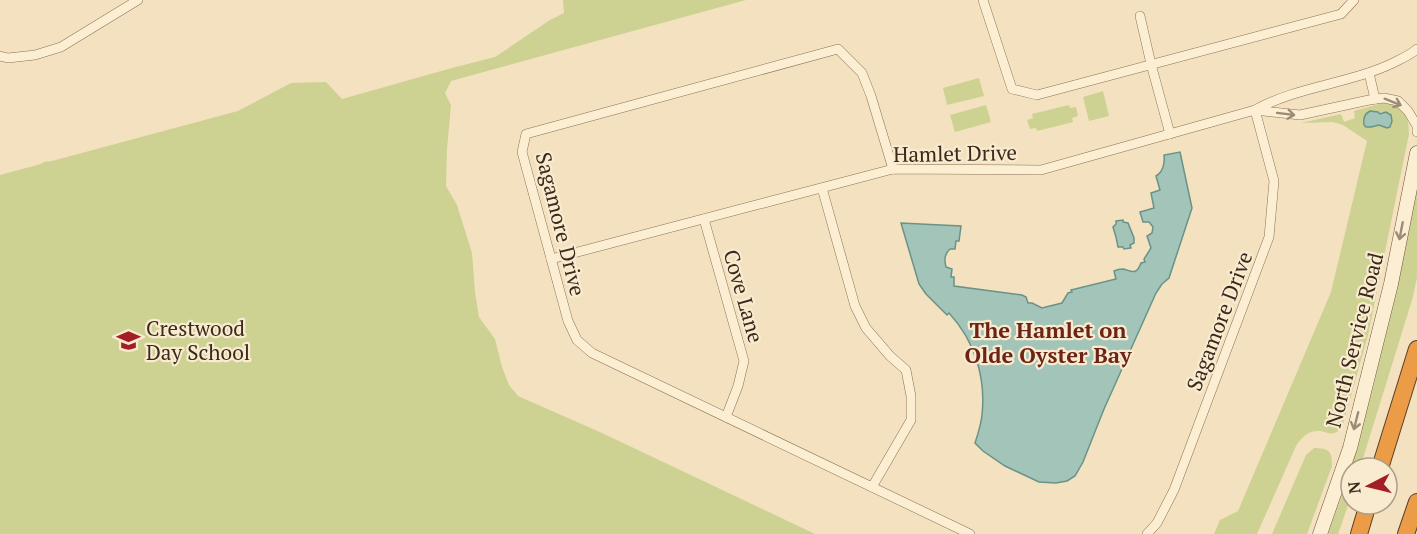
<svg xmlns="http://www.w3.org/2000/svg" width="1417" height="534" viewBox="0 0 1417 534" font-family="'PT Serif',serif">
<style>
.green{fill:#cdd292}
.water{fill:#a3c4b9;stroke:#699387;stroke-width:1.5}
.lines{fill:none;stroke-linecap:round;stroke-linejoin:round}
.minor-casing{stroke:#8d7155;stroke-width:10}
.secondary-casing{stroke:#6f5239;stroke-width:15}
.motorway-casing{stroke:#5a3f2a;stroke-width:18}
.minor{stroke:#fceed3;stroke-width:9}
.secondary{stroke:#fceed3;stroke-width:14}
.motorway{stroke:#ec9c46;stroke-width:16}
.oneway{stroke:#9c8c77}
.labels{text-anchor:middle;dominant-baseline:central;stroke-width:4.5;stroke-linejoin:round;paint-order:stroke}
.street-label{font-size:21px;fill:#3b291b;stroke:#f9ebd0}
.poi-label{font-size:21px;fill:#3b291b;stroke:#f9ebd0;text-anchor:start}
.neighbourhood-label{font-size:22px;font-weight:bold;fill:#6d2416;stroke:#f9ebd0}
</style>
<rect width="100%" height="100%" fill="#f3e1bf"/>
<g class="green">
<path d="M 563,0 L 746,0 L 451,81 L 445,93 L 451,105 L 447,149 L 446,186 L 457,205 L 472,253 L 475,292 L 479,317 L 495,339 L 502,367 L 509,385 L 518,396 L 602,433 L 815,534 L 0,534 L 0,175 L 41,164 L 44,162 L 52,161 L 238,111 L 291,83 L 326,82 L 342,99 L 452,68 L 495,57 L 550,20 L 564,13 Z"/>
<path d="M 979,78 L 984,96 L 947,105 L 943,88 Z"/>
<path d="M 1103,91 L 1109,116 L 1089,121 L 1083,97 Z"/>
<path d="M 1386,102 C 1404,107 1409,116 1409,134 L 1368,335 L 1342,428 C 1340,429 1336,433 1334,433 C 1329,435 1325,431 1320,431 C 1308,430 1301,438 1296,446 L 1257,534 L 1214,534 L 1220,520 L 1238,511 L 1331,292 L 1367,141 L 1343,125 L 1333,122 L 1301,123 L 1341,114 L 1344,122 L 1355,118 L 1354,111 Z"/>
<path d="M 986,105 L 991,122 L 955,132 L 950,115 Z"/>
<path d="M 1069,105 L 1070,108 L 1076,107 L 1078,116 L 1072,118 L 1073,122 L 1037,131 L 1036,128 L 1030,129 L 1027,120 L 1033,118 L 1032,114 Z"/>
<path d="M 1417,181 L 1417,278 L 1412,300 L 1360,468 L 1351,468 L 1351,497 L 1338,534 L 1328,534 L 1340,501 L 1374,384 Z"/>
<path d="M 1314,448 C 1329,448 1332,451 1332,466 L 1307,534 L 1272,534 L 1306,455 Z"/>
</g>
<g class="water">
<path d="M 1370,111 L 1378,112 L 1380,114 L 1386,112 L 1391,115 L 1392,121 L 1390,127 L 1387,128 L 1379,125 L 1371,127 L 1366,127 L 1364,125 C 1363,119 1364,114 1370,111 Z"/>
<path d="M 1180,152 L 1192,208 L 1169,278 L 1162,284 L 1156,293 L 1104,409 L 1083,462 L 1075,476 L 1067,481 L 1056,483 L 1039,482 L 1005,466 L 983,451 L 975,443 C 978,434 981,425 982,415 C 986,378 975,341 949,313 L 947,315 L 926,294 L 919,284 L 901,223 L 961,226 L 959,241 L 956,241 L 955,249 L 950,249 C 944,254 944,260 946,267 L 952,269 L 951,277 L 954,277 L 954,286 L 1022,295 L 1026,297 L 1028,303 L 1032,303 L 1042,308 L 1062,303 L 1068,293 L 1072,292 L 1071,290 L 1116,279 L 1114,271 C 1116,270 1121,269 1123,269 C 1132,271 1136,276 1141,263 L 1145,262 L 1144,259 L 1151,248 L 1147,236 L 1152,233 L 1153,227 L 1149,222 L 1143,222 L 1140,212 L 1154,208 L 1151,193 L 1160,190 L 1156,176 C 1163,172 1165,163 1164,155 Z"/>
<path d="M 1123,220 L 1123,222 L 1128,223 L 1134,238 L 1134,243 L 1130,245 L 1131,248 L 1124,249 L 1123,247 L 1118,247 C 1117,240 1115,233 1113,227 L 1116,224 L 1116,221 Z"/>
</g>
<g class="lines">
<defs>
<g id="minor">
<path d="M 983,0 L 1012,89 L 1037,95 L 1341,14 L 1354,0"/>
<path d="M 1140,16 L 1151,64 L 1170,134"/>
<path d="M 0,56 L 8,58 L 35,55 L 61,47 L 138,0"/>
<path d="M 1369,73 L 1375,99"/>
<path d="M 1255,110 L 1300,115 L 1369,100 L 1384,98 L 1398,101 L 1408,111 L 1417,126 L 1417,132"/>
<path d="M 893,169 L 871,96 L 862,73 L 838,49 L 526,134 L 522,152 L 568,321 L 577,340 L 592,353 L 970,534"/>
<path d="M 822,188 L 855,306 L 866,328 L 890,356 L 906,370 L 911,396 L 911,420 L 872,487"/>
<path d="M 704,219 L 744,361 L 738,386 L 726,417"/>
<path d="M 551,259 L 893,169 L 1041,170 L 1255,110 C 1298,86 1349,84 1393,63 C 1401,59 1410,55 1417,49"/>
<path d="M 1147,534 L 1157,523 L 1174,490 L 1269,237 L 1274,181 L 1255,110"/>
</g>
<path id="secondary" d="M 1320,534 L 1350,448 L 1391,284 L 1417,153"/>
<g id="motorway">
<path d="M 1380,468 L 1417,349"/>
<path d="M 1359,534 L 1368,504"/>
<path d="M 1406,534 L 1417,502"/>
</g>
</defs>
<use href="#minor" class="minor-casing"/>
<use href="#secondary" class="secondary-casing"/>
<use href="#motorway" class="motorway-casing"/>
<use href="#minor" class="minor"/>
<use href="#secondary" class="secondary"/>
<use href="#motorway" class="motorway"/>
</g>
<defs><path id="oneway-shaft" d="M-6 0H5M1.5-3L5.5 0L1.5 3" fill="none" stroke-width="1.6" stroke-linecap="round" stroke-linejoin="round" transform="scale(1.5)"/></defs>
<g class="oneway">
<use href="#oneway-shaft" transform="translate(1393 102) rotate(22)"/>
<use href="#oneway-shaft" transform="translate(1286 114) rotate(7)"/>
<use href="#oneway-shaft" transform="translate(1401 231) rotate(101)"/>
<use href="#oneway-shaft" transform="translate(1356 421) rotate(104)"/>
</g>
<defs>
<symbol id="school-bare" viewBox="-9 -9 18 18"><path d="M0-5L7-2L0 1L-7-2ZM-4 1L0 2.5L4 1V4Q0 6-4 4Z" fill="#a31f25" stroke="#f9ebd0" stroke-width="2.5" paint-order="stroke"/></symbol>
</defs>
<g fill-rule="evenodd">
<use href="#school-bare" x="112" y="324" width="33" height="33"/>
</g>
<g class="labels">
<g class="street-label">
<text transform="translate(955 153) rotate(-1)">Hamlet Drive</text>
<text transform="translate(561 224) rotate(76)">Sagamore Drive</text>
<text transform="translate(744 296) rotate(74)">Cove Lane</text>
<text transform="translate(1219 321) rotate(-69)">Sagamore Drive</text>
<text transform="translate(1354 340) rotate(-76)">North Service Road</text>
</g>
<g class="poi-label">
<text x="146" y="328">Crestwood<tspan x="146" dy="24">Day School</tspan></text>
</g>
<g class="neighbourhood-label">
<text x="1048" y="329">The Hamlet on<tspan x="1048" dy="25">Olde Oyster Bay</tspan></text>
</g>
</g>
<g transform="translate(1369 486) rotate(263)"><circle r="28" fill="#f9ebd0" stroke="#ad9d88" stroke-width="1.5"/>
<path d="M0-4.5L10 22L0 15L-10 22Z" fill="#a31f25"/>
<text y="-9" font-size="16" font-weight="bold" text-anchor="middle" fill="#3b291b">N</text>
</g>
</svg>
